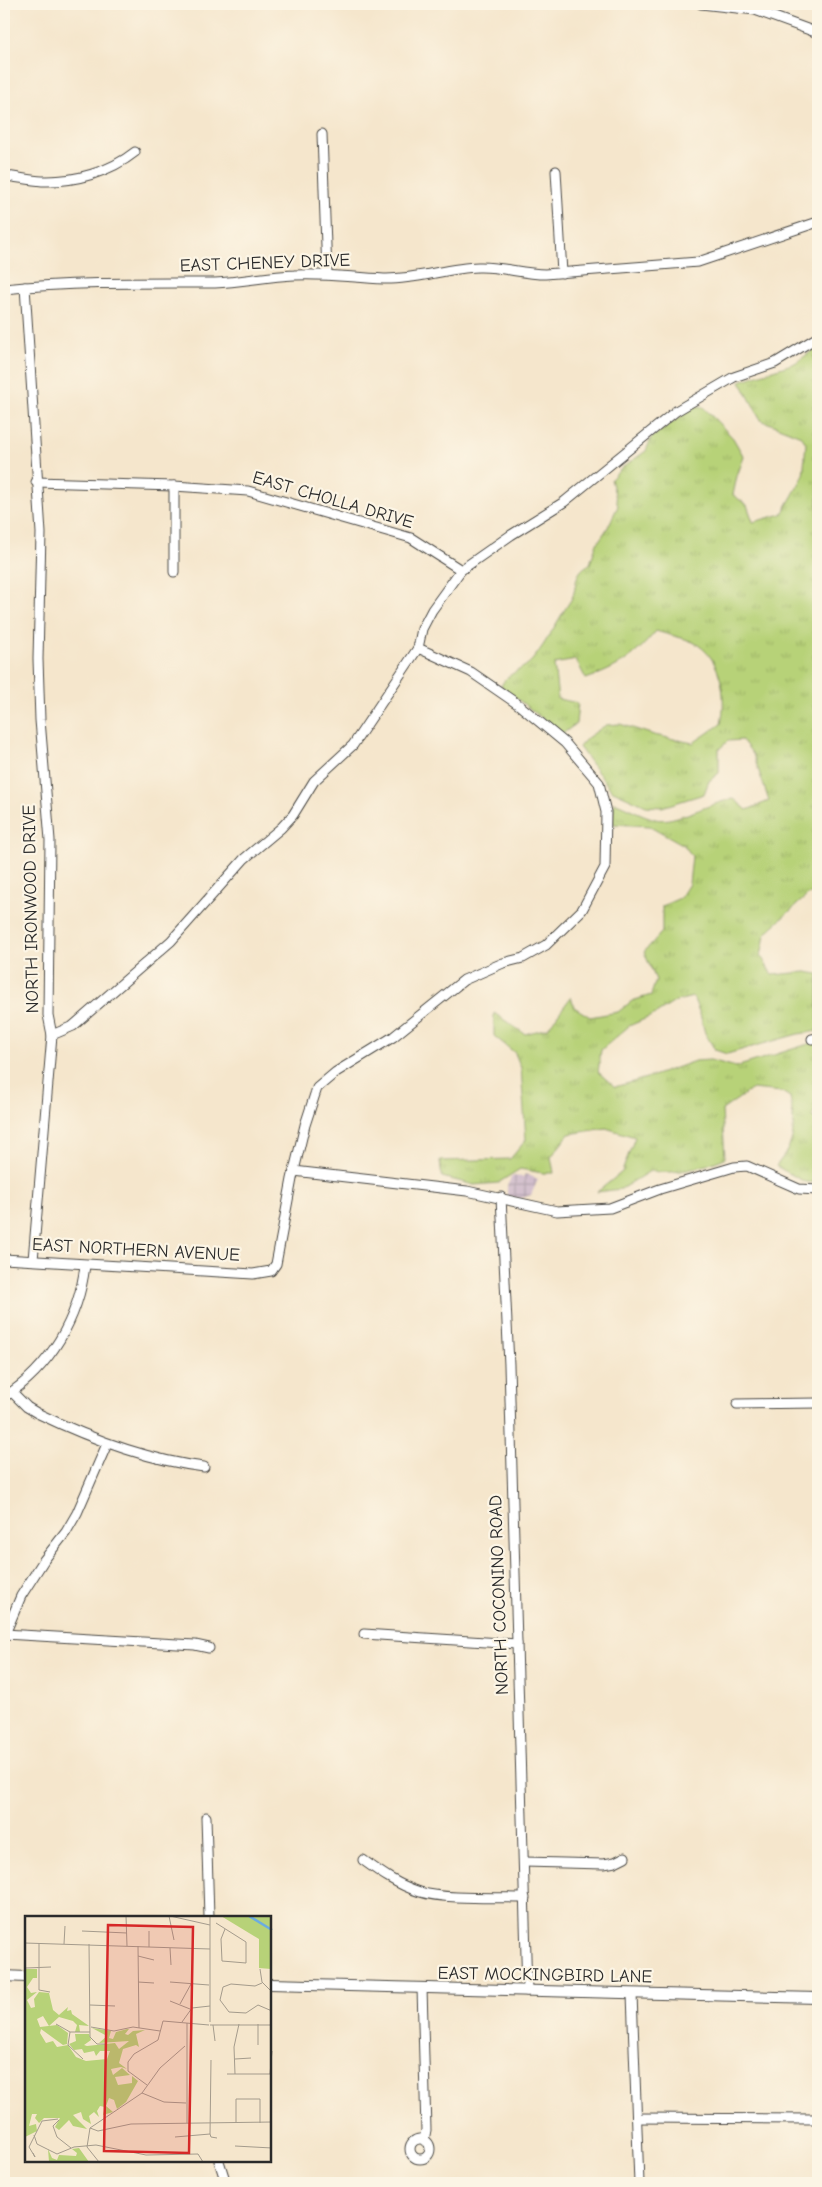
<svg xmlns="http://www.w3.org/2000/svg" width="822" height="2187" viewBox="0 0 822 2187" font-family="'Comic Neue',sans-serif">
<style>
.industrial{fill:url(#industrial-grid)}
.grass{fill:url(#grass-tufts);stroke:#717e52}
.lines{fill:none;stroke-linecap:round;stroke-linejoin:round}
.minor-casing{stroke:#494743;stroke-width:11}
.tertiary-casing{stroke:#494743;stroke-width:12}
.minor{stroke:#fff;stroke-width:9}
.tertiary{stroke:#fff;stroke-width:10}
.labels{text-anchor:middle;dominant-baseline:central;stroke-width:4.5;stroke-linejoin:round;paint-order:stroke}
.street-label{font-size:18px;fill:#2b2b2b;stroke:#fcf5e5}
.inset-river{fill:none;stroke:#6cade0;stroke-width:2.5}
.inset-road{fill:none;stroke:#a49b8c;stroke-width:1}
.view{fill:#d62828;fill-opacity:0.15;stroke:#d62828;stroke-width:2.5}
.inset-edge{fill:none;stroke:#2b2b2b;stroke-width:2.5}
</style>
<defs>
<pattern id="industrial-grid" width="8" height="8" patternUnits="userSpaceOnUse" patternTransform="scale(1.25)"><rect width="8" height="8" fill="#d1bdcc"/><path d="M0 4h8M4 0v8" fill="none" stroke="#aa9aa6"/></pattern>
<pattern id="grass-tufts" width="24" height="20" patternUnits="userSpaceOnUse" patternTransform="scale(1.25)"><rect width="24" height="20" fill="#b7d278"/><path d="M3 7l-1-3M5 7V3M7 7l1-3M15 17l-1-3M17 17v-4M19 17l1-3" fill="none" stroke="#9eb468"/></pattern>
</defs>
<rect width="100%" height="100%" fill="#fcf5e5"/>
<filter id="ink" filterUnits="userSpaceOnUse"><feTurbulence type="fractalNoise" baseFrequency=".02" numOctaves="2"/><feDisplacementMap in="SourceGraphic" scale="10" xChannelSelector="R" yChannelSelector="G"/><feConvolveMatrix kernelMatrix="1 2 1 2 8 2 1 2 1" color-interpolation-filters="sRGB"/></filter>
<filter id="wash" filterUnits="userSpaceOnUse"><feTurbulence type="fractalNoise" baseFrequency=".0096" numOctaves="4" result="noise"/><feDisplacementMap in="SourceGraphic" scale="20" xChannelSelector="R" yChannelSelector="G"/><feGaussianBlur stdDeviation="1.12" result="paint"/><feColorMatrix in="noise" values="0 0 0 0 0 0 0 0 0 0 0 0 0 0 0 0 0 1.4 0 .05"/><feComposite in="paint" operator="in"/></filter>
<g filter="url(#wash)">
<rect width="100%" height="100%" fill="#f5e6cc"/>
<path class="industrial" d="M 525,1174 L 538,1179 L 531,1195 L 519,1199 L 507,1196 L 507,1186 L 512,1176 L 523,1177 Z"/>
<path class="grass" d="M 818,347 L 818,406 L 816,413 L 818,427 L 818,895 L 809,894 L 771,928 L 765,935 L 761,956 L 772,975 L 806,972 L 818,974 L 818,1031 L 798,1034 L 727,1054 L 715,1050 L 705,1033 L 700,1014 L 693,997 L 676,1001 L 656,1014 L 629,1026 L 601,1050 L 598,1072 L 615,1087 L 650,1077 L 695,1061 L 710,1060 L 736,1067 L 818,1041 L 818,1103 L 812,1117 L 818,1120 L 818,1183 L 805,1182 L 776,1166 C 797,1141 795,1128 790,1097 L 782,1092 L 752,1089 L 722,1110 L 725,1158 C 701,1168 676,1175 650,1171 L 621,1189 L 597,1192 L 622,1172 L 635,1137 L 606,1128 L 569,1134 L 551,1157 L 554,1173 L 543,1173 L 520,1169 L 498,1183 L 474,1185 L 442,1177 L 440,1161 L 510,1159 L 526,1140 L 521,1068 L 515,1053 L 494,1036 L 494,1013 L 525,1034 L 548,1028 L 571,997 L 574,1007 L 590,1017 L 618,1012 L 632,1001 L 651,995 L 656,980 L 644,952 L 662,932 L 662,906 L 680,898 L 689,884 L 692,856 L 684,845 L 650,826 L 613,824 L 614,802 C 627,807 641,815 655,819 C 674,824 711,802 734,799 L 747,810 L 769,801 L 753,754 L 742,740 L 728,741 L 719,749 L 719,773 L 709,781 L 704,794 L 662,807 L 646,806 L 611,790 L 579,747 L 587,738 L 606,725 L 620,724 L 654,735 L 693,743 L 721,724 C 727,696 722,657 693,642 C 682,637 668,635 656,631 C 634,658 617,668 586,679 L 576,660 L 554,664 L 558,699 L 578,703 L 576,724 L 562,734 L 501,686 C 507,672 525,670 533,659 C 547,642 557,621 569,603 C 580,588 570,574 590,564 L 596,545 L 607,529 L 618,506 L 611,479 L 623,467 L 646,451 L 651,438 L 695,406 L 703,407 L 733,438 L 744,457 L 737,476 L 733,495 L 747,505 L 753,522 L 782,514 L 803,477 L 806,443 L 801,436 L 761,420 L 740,381 L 795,363 Z"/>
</g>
<g filter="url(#ink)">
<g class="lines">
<defs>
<g id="minor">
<path d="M 701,4 L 755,10 L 818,33"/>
<path d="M 322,134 L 327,274"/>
<path d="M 556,171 L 562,273"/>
<path d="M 4,176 C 16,177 29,180 42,181 C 75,182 110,172 135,152"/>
<path d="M 25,287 L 41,533 L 38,659 L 40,720 L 50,840 L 48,1015 L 52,1035 L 33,1260"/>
<path d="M 4,289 C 74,282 145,283 215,283 C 242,282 267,276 294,275 C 325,273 354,278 384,279 C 416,280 446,268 478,267 C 500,266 523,274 545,274 L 698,262 L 818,222"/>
<path d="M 36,482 L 174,486 L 248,491 L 411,538 L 461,570"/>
<path d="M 174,572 L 174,486"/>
<path d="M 52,1035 L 73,1026 L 171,941 L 244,859 L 281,828 L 293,815 L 314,781 L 353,745 L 418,648 L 422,629 L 432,610 L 461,570 L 511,535 L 564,502 L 676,411 L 734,377 L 775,363 L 818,337"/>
<path d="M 812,1039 L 818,1038"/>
<path d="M 294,1171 L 467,1191 L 557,1211 L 610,1208 L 660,1189 L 734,1167 L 747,1166 L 799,1189 L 818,1190"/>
<path d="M 501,1197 L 509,1365 L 527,1991"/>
<path d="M 4,1259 L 253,1274 L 271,1271 L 276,1264 L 292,1179 L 305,1125 L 317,1088 L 336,1072 L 393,1037 L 464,980 L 503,963 L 523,958 L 546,945 L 582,910 L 605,867 L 606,812 L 599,783 L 565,743 L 519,705 L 471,672 L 418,648"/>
<path d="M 12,1392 L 27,1407 L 37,1413 C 89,1438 146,1460 204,1467"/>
<path d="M 4,1397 C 50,1368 79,1318 85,1265"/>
<path d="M 737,1404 L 818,1403"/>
<path d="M 4,1634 L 195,1645 L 209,1648"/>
<path d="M 5,1634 L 21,1596 L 44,1560 L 66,1532 L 77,1513 L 107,1444"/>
<path d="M 364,1634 L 517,1644"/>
<path d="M 206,1817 L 209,1917"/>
<path d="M 363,1860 C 381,1873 398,1885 420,1892 C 447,1900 496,1897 525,1898"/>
<path d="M 524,1862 L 604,1864 L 615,1862 L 625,1857"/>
<path d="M 422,1988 L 426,2130 L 424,2140"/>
<path d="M 632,1994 L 639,2183"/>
<path d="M 637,2118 L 818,2119"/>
<circle cx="420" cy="2149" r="10"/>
<path d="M 219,2161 L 226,2183"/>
</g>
<g id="tertiary">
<path d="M 4,1976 L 26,1977"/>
<path d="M 270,1984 L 818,1998"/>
</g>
</defs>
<use href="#minor" class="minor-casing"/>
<use href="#tertiary" class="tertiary-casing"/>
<use href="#minor" class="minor"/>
<use href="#tertiary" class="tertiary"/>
</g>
</g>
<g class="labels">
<g class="street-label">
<text transform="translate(265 263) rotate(-2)">EAST CHENEY DRIVE</text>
<text transform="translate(333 500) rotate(16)">EAST CHOLLA DRIVE</text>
<text transform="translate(31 909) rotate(-91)">NORTH IRONWOOD DRIVE</text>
<text transform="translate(136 1250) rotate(3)">EAST NORTHERN AVENUE</text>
<text transform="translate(499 1595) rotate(-92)">NORTH COCONINO ROAD</text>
<text transform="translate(545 1975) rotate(1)">EAST MOCKINGBIRD LANE</text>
</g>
</g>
<g transform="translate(25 1916)">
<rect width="246" height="246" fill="#f5e6cc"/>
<path d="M 196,0 L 246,0 L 246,53 L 234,52 L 234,23 ZM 1,53 L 12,53 L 12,62 L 8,62 L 2,71 L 6,77 L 12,76 L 2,84 L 6,92 L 10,91 L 9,83 L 14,76 L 24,77 L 28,94 L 34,99 L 43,91 L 42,95 L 46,94 L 47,98 L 64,110 L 54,109 L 55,116 L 50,116 L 52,109 L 48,105 L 34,101 L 24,110 L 18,100 L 12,103 L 15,111 L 32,109 L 43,117 L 42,128 L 38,129 L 16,113 L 15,117 L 21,127 L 28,125 L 32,131 L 43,129 L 51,141 L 61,145 L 82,143 L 85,135 L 75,135 L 71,140 L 69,135 L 59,137 L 57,133 L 49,134 L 44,128 L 51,125 L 50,118 L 64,118 L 66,124 L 59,129 L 62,130 L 90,127 L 94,133 L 104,125 L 74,127 L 82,120 L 67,112 L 86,115 L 84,122 L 88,123 L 91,116 L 102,113 L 104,113 L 100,118 L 103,119 L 108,115 L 120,114 L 111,118 L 114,131 L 111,129 L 98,133 L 94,147 L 102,153 L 96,151 L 86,153 L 88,159 L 97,152 L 105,159 L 90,161 L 93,169 L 107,167 L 107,160 L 113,165 L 101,186 L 92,193 L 89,184 L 84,182 L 81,190 L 88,196 L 78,199 L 80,191 L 75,190 L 72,195 L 74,201 L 69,196 L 64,200 L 66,208 L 58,203 L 56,196 L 48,199 L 62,213 L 48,210 L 44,204 L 34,214 L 30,211 L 35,202 L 19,202 L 14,207 L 10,202 L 12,198 L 7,198 L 4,210 L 11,208 L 12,215 L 0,221 ZM 54,232 L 64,246 L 24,246 L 23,233 L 27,242 L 32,244 L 34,239 L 51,240 L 52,237 L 47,233 Z" fill="#b7d278"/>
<path class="inset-river" d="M 224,0 L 247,14"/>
<path class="inset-road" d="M 101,0 L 102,30M 144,0 L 149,24M 145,0 L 185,9M 185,0 L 185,106M 191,7 L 221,26 L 221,47 L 197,45 L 196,23 L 200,13M 57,15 L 102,17M 0,27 L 185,33M 14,27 L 14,74 L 25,76M 39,28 L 40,10M 64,28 L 65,121 L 72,128 L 82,128M 113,30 L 114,112M 124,31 L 124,15M 145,32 L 146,49M 113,40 L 129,44M 1,52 L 26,51M 235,53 L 237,66 L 247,76M 113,66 L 129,67M 145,66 L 184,69M 198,71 L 195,84 L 204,96 L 221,97 L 233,89 L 247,95M 198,71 L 206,68 L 230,70 L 237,67M 145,85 L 165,93M 155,88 L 166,68M 65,89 L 90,90M 157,106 L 167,92 L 185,90M 31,108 L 45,116 L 65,116M 233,108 L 233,129M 185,109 L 247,109M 188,109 L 190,125M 66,111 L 89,115 L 108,111 L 135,115M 45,116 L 43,129 L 58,143M 210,143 L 226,142M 202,158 L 247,158M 210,158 L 209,131 L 214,108M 245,158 L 247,135M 122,169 L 103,155 L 103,146 L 109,138 L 133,124 L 138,105 L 184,109M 117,177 L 139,186 L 161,187M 34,204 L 28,210 L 32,221 L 46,232M 162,207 L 162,107M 211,207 L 211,183 L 235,183 L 235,207M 65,212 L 73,215 L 106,208 L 247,206M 65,212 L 117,177 L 135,152 L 160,130M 185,218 L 186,144M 9,219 L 12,228 L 32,238 L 49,231 L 71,229 L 121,239 L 173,238 L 178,246M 150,221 L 185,218 L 186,221 L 192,222M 210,230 L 247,232M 62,231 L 65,212M 62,231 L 74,246M 8,237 L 10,241 L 4,231 L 17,205 L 33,203"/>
<path class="view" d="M 83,9 L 168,11 L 164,237 L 79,235 Z"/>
<rect width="246" height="246" class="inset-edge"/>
</g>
<rect width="822" height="2187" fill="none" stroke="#fcf5e5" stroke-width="20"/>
</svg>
